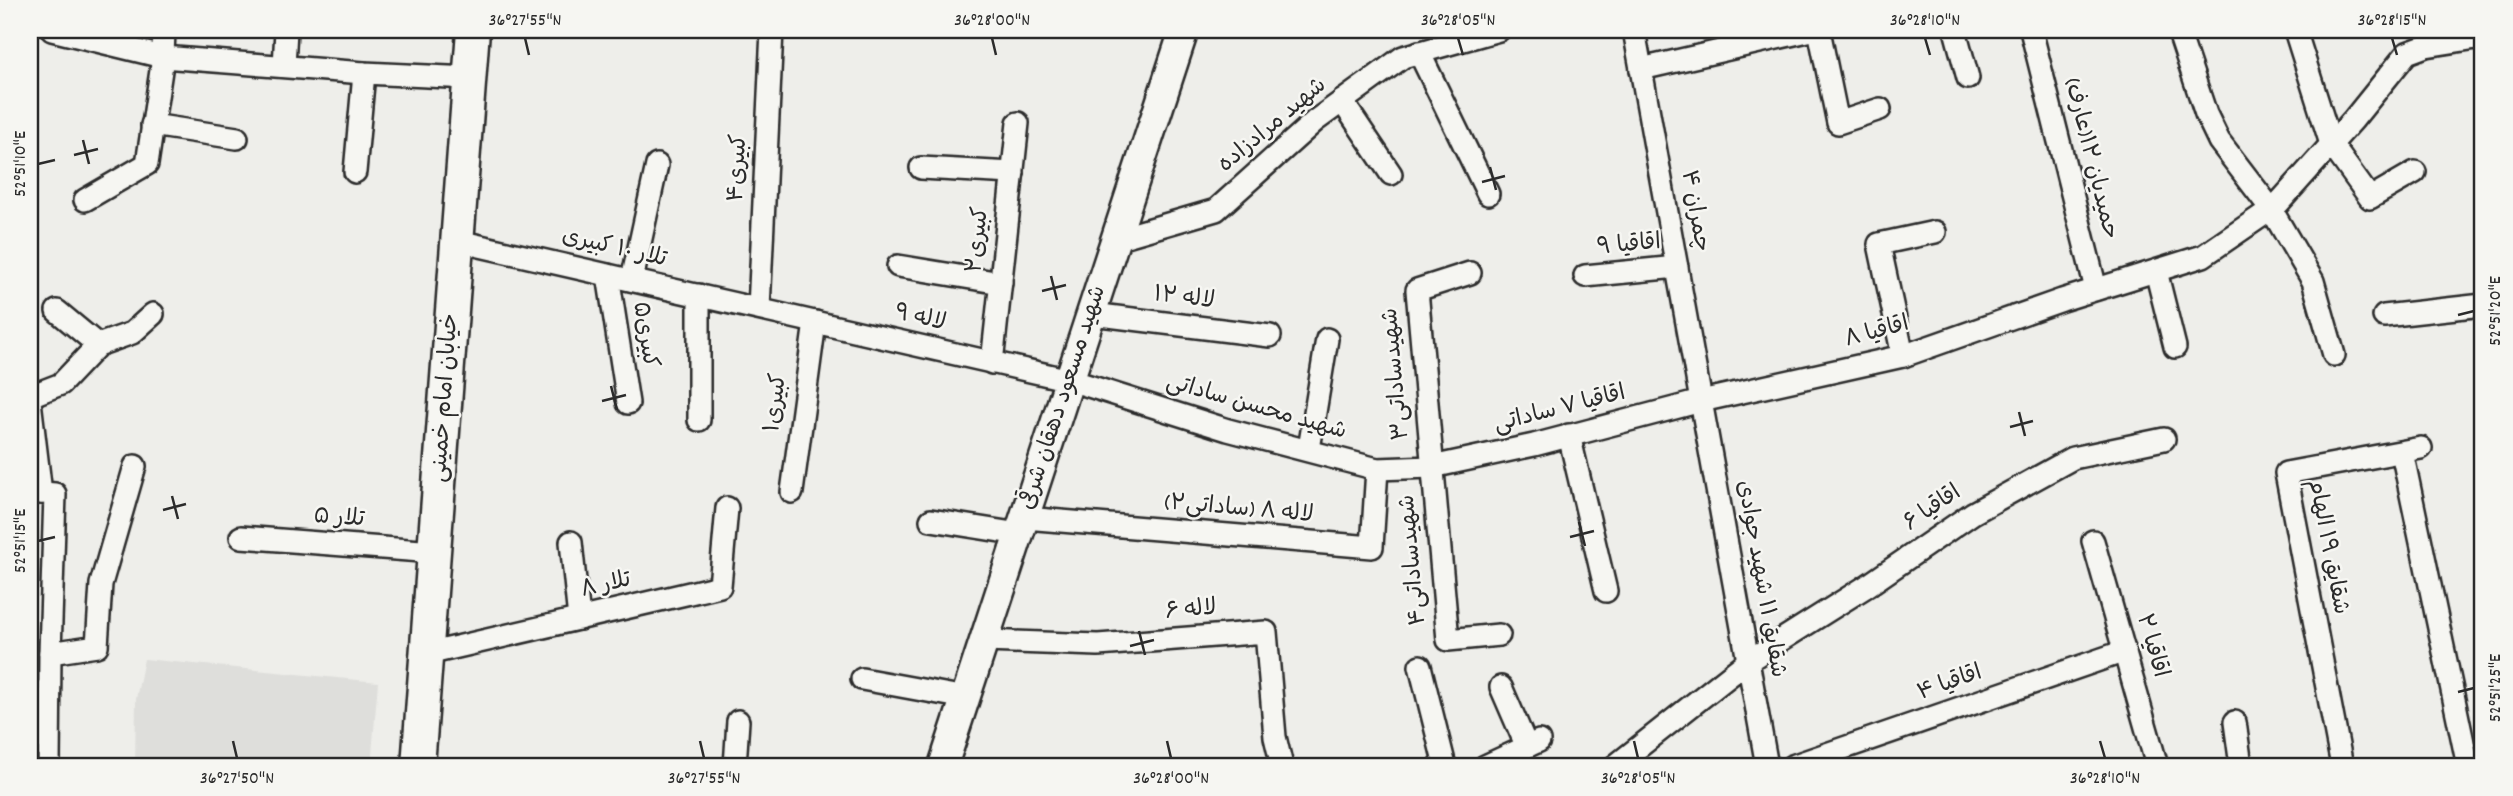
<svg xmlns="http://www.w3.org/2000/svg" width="2513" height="796" viewBox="0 0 2513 796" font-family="Dekko,'Playpen Sans Arabic',sans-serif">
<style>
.built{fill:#dededb}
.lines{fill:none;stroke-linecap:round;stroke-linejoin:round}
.street-casing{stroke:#2b2b2b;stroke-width:26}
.secondary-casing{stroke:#2b2b2b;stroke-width:33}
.primary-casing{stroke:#2b2b2b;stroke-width:37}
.street{stroke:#f6f6f2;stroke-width:21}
.secondary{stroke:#f6f6f2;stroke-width:28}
.primary{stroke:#f6f6f2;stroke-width:32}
.ticks{fill:none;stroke:#2b2b2b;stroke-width:2.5}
.labels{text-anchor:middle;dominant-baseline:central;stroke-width:5;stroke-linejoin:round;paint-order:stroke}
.street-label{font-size:23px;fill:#2b2b2b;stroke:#f6f6f2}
.neatline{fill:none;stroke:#2b2b2b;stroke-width:2.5}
.ticks-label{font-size:18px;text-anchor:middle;fill:#2b2b2b}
</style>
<rect width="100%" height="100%" fill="#eeeeea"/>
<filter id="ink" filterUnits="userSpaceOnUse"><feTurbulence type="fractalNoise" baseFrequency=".0143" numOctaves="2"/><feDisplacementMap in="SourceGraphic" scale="14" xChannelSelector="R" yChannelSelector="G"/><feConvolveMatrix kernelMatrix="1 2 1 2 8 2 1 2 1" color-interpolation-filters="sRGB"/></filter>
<g filter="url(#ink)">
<path class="built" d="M 144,659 L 378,682 L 371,766 L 135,766 L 136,699 Z"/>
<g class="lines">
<defs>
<g id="street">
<path d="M 52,30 L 163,57 L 364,73 L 470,78"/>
<path d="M 1634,30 L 1767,766"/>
<path d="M 1819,30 L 1838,123 L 1880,109"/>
<path d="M 1955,30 L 1968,78"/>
<path d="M 2031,30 L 2096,289"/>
<path d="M 2178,30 L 2206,114 L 2219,141 L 2271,209 L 2313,281 L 2334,355"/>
<path d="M 2295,30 L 2331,144 L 2370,198 L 2415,172"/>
<path d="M 1419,52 L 1488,194"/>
<path d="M 284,66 L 286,30"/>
<path d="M 1641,69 L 1812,30"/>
<path d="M 1342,101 L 1391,174"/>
<path d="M 152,125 L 237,138"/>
<path d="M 921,168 L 1013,173"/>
<path d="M 355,172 L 364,73"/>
<path d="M 85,200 L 147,164 L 163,57 L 164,30"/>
<path d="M 1116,239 L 1216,210 L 1315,121 L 1403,57 L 1499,30"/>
<path d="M 458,241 L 1070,380 L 1228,430 L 1377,469 L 1432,467 L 1534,445 L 1701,401 L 1903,356 L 2062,300 L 2203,256 L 2276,206 L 2353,120 L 2407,53 L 2426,46 L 2483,37"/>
<path d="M 898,266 L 1001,283"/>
<path d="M 2156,271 L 2175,347"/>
<path d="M 1470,273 L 1417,290 L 1448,640 L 1499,635"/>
<path d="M 608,275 L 628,403"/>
<path d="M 1585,276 L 1677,267"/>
<path d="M 632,280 L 657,165"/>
<path d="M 699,295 L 699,420"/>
<path d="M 759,309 L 772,30"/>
<path d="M 57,311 L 98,345"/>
<path d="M 1092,314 L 1270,336"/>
<path d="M 2384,316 L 2483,305"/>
<path d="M 1903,356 L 1879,244 L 1935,232"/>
<path d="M 992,363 L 1018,123"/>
<path d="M 30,396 L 61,384 L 98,345 L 132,333 L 153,314"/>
<path d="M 30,401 L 41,493"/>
<path d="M 1569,435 L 1606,591"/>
<path d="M 1309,449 L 1327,339"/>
<path d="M 2402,452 L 2468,766"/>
<path d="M 30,492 L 55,494 L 50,653 L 49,766"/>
<path d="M 792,492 L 815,322"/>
<path d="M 1025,518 L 1372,547 L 1377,469"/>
<path d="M 931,520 L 1019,534"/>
<path d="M 241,537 L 434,552"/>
<path d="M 2093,541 L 2157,766"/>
<path d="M 571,542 L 579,619"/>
<path d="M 984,641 L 1098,645 L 1266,632 L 1275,737 L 1282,766"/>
<path d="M 50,653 L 97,646 L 101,584 L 135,466"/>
<path d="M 427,654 L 720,586 L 727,508"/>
<path d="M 1420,666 L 1445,766"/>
<path d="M 862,679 L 966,698"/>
<path d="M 1501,687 L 1527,747"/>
<path d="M 2235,722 L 2241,766"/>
<path d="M 735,766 L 738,721"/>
<path d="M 1485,766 L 1539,741"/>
<path d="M 1615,766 L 1748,661 L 1867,586 L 1973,513 L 2073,458 L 2164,439"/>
<path d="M 1792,766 L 2125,651"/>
<path d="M 2342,766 L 2286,473 L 2421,448"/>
</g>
<path id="secondary" d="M 943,766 L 1184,30"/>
<path id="primary" d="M 418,766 L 473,30"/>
</defs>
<use href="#street" class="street-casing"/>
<use href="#secondary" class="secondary-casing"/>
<use href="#primary" class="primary-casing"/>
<use href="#street" class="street"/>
<use href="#secondary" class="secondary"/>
<use href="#primary" class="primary"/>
</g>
</g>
<path class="ticks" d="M 525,38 L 529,55M 992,38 L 996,55M 1458,38 L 1463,55M 1925,38 L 1930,55M 2392,38 L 2397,55M 83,140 L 89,164M 74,155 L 98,149M 38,164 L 55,160M 1490,167 L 1496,190M 1482,182 L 1505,176M 1051,276 L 1057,300M 1042,291 L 1066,285M 2458,315 L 2474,311M 611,386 L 617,410M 602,401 L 626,395M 2019,412 L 2025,436M 2010,427 L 2033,421M 172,496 L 178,519M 163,510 L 186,504M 1579,522 L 1585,546M 1570,537 L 1594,531M 38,541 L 55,537M 1139,631 L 1145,655M 1130,646 L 1154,640M 2458,692 L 2474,688M 233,741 L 237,758M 700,741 L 704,758M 1167,741 L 1171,758M 1634,741 L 1638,758M 2100,741 L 2105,758"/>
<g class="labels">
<g class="street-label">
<text transform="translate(1273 126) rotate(-40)">شهید مرادزاده</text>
<text transform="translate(2090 159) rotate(76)">حمیدیان ۱۲(عارف)</text>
<text transform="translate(739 168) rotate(-87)">کبیری۴</text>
<text transform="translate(1694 211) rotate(80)">چمران ۴</text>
<text transform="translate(979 240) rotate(-84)">کبیری۲</text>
<text transform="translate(1629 246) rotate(-5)">اقاقیا ۹</text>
<text transform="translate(614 249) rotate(13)">تلار ۱۰ کبیری</text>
<text transform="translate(1184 299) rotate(7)">لاله ۱۲</text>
<text transform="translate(920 319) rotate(13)">لاله ۹</text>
<text transform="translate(1877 333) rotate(-15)">اقاقیا ۸</text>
<text transform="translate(644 335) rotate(81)">کبیری۵</text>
<text transform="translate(1397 374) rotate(-95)">شهیدساداتی۳</text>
<text transform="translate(446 398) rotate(-86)">خیابان امام خمینی</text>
<text transform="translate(1064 398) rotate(-72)">شهید مسعود دهقان شرقی</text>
<text transform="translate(777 403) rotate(-83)">کبیری۱</text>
<text transform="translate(1256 408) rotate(16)">شهید محسن ساداتی</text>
<text transform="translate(1560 410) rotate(-14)">اقاقیا ۷ ساداتی</text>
<text transform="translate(1933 509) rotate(-34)">اقاقیا ۶</text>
<text transform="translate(1239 510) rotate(5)">لاله ۸ (ساداتی۲)</text>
<text transform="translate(339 519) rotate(4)">تلار ۵</text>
<text transform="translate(2327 547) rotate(79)">شقایق ۱۹ الهام</text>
<text transform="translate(1414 560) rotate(-95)">شهیدساداتی۴</text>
<text transform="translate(1760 579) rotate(80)">شقایق ۱۱ شهید جوادی</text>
<text transform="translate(606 586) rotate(-13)">تلار ۸</text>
<text transform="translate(1191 611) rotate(-5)">لاله ۶</text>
<text transform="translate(2151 646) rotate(74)">اقاقیا ۲</text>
<text transform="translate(1950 684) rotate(-19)">اقاقیا ۴</text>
</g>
</g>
<rect width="2513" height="796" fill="none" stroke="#f6f6f2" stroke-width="77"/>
<rect x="38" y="38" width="2436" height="720" class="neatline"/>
<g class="ticks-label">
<text x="525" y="25">36°27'55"N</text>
<text x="992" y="25">36°28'00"N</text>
<text x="1458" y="25">36°28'05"N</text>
<text x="1925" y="25">36°28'10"N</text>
<text x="2392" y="25">36°28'15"N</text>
<text transform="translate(19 164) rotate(-90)" y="6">52°51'10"E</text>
<text transform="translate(2494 311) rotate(-90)" y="6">52°51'20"E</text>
<text transform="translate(19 541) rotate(-90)" y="6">52°51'15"E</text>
<text transform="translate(2494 688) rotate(-90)" y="6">52°51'25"E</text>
<text x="237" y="783">36°27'50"N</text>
<text x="704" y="783">36°27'55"N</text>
<text x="1171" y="783">36°28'00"N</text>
<text x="1638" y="783">36°28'05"N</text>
<text x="2105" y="783">36°28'10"N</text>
</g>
</svg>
